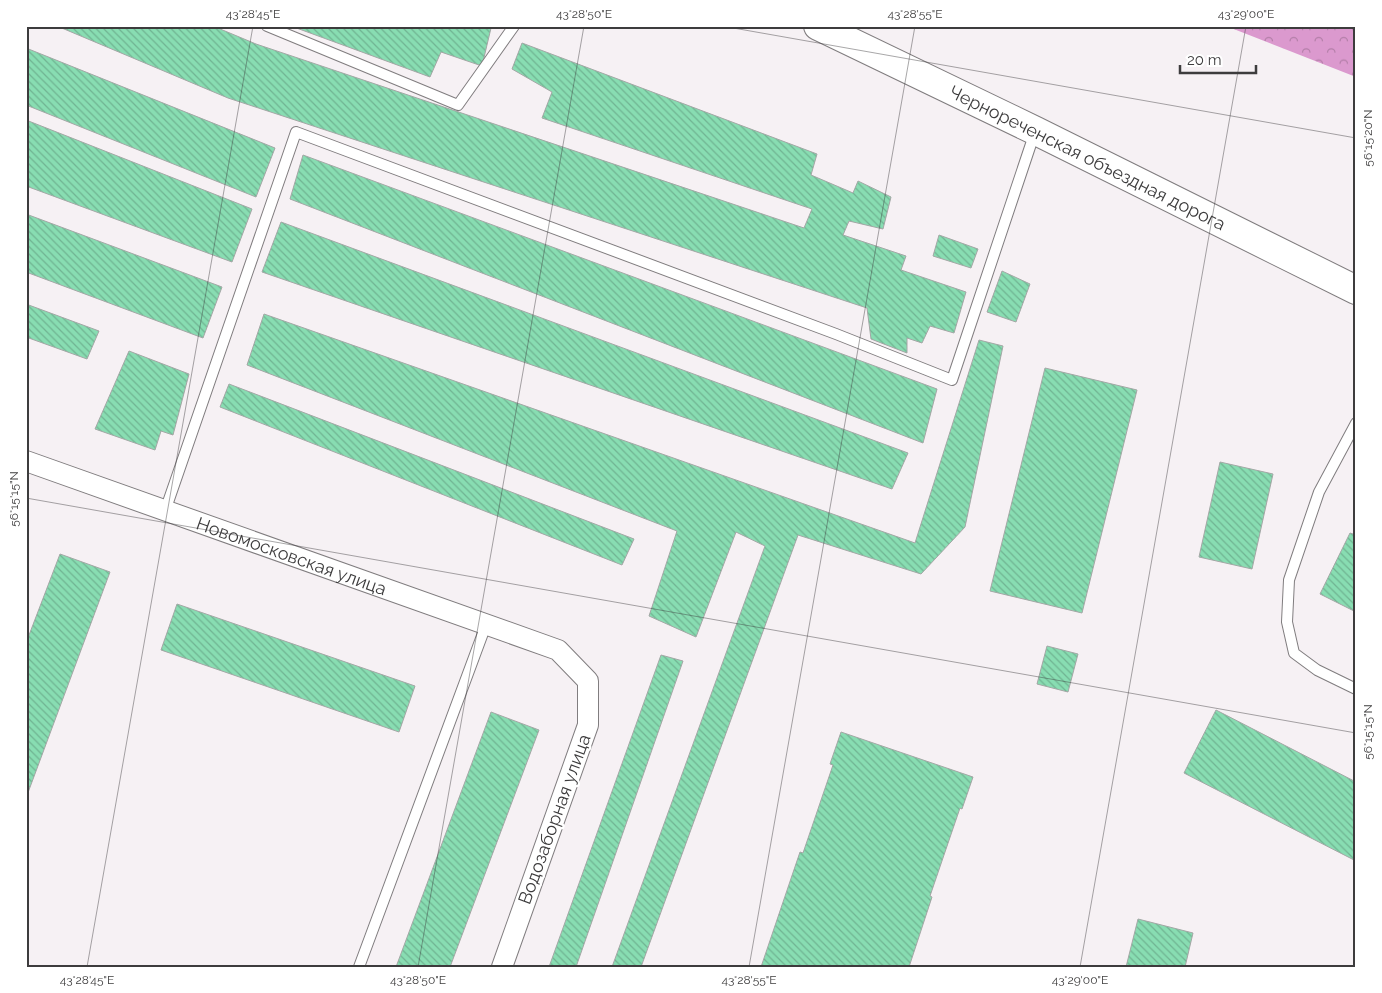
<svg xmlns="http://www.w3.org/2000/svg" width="1382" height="993" viewBox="0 0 1382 993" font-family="Raleway,sans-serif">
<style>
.forest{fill:url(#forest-crowns)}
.building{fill:url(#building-back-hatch);stroke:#a3a7a5}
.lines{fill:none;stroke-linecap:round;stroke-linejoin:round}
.lane-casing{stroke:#807d7f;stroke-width:12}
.street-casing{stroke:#807d7f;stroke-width:22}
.secondary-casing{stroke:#807d7f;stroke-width:30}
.lane{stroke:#fff;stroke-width:10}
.street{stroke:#fff;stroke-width:20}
.secondary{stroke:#fff;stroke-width:28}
.ticks{fill:none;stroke:#3d3c3d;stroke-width:1;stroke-opacity:0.45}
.labels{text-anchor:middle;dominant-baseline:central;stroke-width:4.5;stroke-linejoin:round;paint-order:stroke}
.street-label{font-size:18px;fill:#3d3c3d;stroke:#fff}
.neatline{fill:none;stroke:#3d3c3d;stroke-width:2}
.ticks-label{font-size:12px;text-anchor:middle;fill:#3d3c3d}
</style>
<defs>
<pattern id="forest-crowns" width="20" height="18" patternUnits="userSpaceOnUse" patternTransform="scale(1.25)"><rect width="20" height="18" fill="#db99ce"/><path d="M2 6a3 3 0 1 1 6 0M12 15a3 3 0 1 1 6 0" fill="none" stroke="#b37ea8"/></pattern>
<pattern id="building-back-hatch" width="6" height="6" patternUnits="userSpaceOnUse" patternTransform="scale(1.25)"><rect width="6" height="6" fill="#88ddb2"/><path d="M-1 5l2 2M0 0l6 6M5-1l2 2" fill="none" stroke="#70b492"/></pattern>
</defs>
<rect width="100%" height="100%" fill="#f6f1f4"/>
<path class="forest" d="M 1226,26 L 1356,26 L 1356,77 Z"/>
<g class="building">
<path d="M 57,26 L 213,26 L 256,44 L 804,228 L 812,209 L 542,118 L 552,92 L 512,69 L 522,43 L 817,154 L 811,175 L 853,193 L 858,181 L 891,197 L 883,229 L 849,221 L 843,235 L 906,256 L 901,270 L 966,292 L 954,333 L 930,326 L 922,343 L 907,338 L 907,353 L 871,339 L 867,308 L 228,98 Z"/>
<path d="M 291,26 L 486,26 L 491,28 L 482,66 L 441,52 L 430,77 Z"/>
<path d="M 26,48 L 275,148 L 256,197 L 26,105 Z"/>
<path d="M 26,120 L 252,209 L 232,262 L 26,186 Z"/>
<path d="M 303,155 L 937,389 L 923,443 L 290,199 Z"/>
<path d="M 26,214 L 222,287 L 203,338 L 26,272 Z"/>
<path d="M 281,222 L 908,453 L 892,489 L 262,272 Z"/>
<path d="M 939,235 L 978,249 L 971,268 L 933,256 Z"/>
<path d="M 1002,271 L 1030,284 L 1016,322 L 987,312 Z"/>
<path d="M 26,304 L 99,331 L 87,359 L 26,337 Z"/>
<path d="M 264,314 L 915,543 L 979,340 L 1003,346 L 965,527 L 921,574 L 798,535 L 641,967 L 612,967 L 765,546 L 736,532 L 696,637 L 649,616 L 677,531 L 247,365 Z"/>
<path d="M 129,351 L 189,374 L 173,435 L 161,431 L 155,450 L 95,429 Z"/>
<path d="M 1045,368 L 1137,390 L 1082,613 L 990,591 Z"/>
<path d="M 229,384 L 634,539 L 622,565 L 220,407 Z"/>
<path d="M 1220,462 L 1273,474 L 1252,569 L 1199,557 Z"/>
<path d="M 1350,533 L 1356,535 L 1356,612 L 1320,594 Z"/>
<path d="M 60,554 L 110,572 L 26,798 L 26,643 Z"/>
<path d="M 177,604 L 415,686 L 399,732 L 161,650 Z"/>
<path d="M 1047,646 L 1078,654 L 1068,692 L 1037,684 Z"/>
<path d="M 661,655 L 683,661 L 576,967 L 549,967 Z"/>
<path d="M 1216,710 L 1356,782 L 1356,861 L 1184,773 Z"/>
<path d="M 491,712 L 539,730 L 450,967 L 396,967 Z"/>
<path d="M 841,732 L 973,777 L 962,809 L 960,808 L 930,896 L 932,897 L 909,967 L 761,967 L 800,852 L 803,853 L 833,765 L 830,764 Z"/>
<path d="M 1138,919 L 1193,933 L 1185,967 L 1126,967 Z"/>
</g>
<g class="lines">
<defs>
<g id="lane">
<path d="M 267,26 L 458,105 L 514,26"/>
<path d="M 1356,423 L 1319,492 L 1289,580 L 1287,622 L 1294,653 L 1317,670 L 1356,689"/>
<path d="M 165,511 L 296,132 L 836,334 L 952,380 L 1035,132"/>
<path d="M 359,967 L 486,625"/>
</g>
<g id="street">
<path id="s1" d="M 26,461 L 558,650 L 588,681 L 588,725 L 502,967"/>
</g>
<g id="secondary">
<path id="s2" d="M 818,26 L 1036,131 L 1356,290"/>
</g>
</defs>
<use href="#lane" class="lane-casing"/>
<use href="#street" class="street-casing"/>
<use href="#secondary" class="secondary-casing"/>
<use href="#lane" class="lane"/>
<use href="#street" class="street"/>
<use href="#secondary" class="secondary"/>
</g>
<path class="ticks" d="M 722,26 L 1356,138M 26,498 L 1356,733M 87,967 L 253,26M 418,967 L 584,26M 749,967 L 915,26M 1080,967 L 1246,26"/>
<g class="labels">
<g class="street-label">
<text stroke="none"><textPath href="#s2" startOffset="300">Чернореченская объездная дорога</textPath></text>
<text stroke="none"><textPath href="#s1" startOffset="282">Новомосковская улица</textPath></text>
<text transform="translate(554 819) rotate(-70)">Водозаборная улица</text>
</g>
</g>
<rect width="1382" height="993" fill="none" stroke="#ffffff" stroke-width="55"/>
<path d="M1180 65v8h76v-8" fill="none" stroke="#3d3c3d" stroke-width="2.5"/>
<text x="1187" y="65" font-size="15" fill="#3d3c3d" stroke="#ffffff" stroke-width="4" paint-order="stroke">20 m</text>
<rect x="28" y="28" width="1326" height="938" class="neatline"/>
<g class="ticks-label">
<text x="253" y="18">43°28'45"E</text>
<text x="584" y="18">43°28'50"E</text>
<text x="915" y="18">43°28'55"E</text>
<text x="1246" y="18">43°29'00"E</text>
<text transform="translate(1368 138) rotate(-90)" y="4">56°15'20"N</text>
<text transform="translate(14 499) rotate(-90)" y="4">56°15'15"N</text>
<text transform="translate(1368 732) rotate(-90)" y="4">56°15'15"N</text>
<text x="87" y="984">43°28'45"E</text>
<text x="418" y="984">43°28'50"E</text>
<text x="749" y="984">43°28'55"E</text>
<text x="1080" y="984">43°29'00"E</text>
</g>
</svg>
